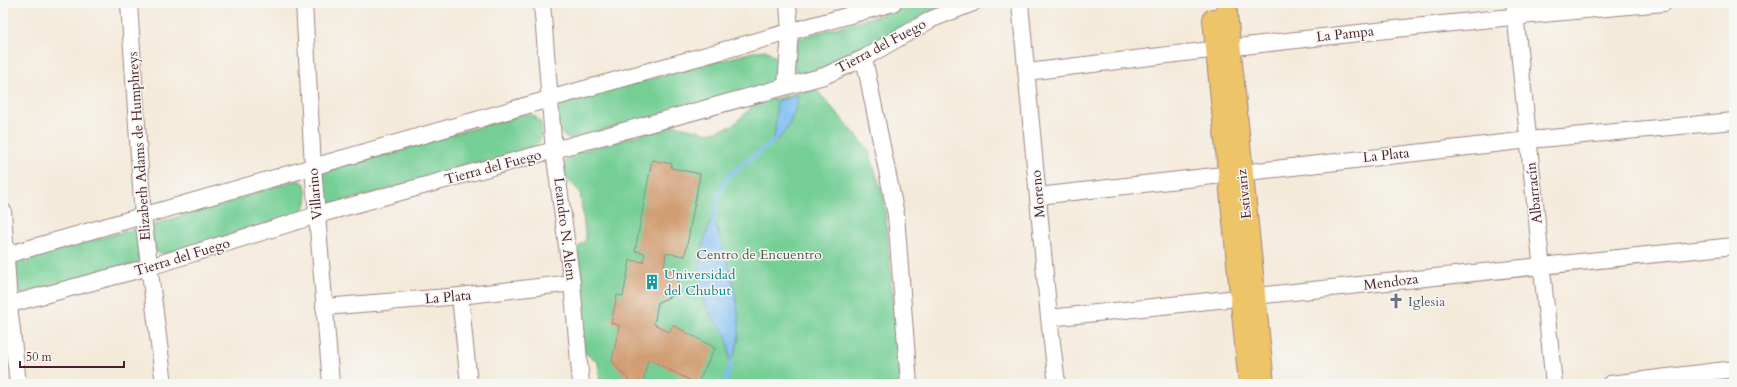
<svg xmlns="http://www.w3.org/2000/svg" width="1737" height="387" viewBox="0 0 1737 387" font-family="Cardo,serif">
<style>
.green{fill:#75cf95;stroke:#607760}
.water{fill:#7fbdf2;stroke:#646e8e}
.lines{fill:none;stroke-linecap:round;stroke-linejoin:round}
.stream{stroke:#7fbdf2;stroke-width:4}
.building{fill:#d19e73}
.minor-casing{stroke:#9f8482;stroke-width:18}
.major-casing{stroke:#9f8482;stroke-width:22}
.minor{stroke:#fff;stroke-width:16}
.major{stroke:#eec469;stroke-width:20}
.labels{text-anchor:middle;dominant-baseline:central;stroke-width:3;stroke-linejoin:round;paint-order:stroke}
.street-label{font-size:14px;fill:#4a1f2b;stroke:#f6f6f2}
.park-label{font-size:14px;fill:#57544b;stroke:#f6f6f2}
.culture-label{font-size:14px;fill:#0d838f;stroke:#f6f6f2;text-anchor:start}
.worship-label{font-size:14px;fill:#5b616d;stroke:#f6f6f2;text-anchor:start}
</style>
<rect width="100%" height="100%" fill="#f6f6f2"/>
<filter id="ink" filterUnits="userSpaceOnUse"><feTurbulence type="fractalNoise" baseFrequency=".025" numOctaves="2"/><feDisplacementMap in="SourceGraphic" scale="8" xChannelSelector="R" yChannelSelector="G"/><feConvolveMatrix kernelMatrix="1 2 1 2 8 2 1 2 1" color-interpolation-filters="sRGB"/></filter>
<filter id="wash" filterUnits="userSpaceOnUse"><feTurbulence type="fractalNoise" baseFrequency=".012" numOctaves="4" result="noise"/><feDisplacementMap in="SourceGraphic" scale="16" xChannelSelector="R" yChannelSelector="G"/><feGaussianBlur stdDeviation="0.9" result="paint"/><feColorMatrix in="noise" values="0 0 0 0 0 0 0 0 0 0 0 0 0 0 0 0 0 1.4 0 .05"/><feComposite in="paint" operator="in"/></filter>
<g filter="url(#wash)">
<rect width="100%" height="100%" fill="#f4eada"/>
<g class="green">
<path d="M 922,3 L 949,3 C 913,16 829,80 798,74 L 794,67 L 795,41 L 799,38 Z"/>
<path d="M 766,50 L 777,58 C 778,70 780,78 769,85 L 571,139 C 555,137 554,113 563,102 L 757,51 Z"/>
<path d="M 815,88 L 868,149 L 884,198 L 901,384 L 600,384 L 598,362 L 585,353 L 574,251 L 586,240 L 580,192 L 566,178 L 564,162 L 577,152 L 675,125 L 709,133 L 732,126 L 755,104 Z"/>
<path d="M 525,114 C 546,114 546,138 533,149 L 334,204 L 325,200 C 321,189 317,179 323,170 Z"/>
<path d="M 293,181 L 301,181 L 305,184 C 307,197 309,205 298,214 L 165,254 L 159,253 L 154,250 C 153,241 150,232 155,224 Z"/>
<path d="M 133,229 L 138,230 C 139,241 145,255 136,264 L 14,296 L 12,266 L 17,261 Z"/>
</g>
<g class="water">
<path d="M 799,95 C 794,113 789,133 772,144 L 775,132 L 777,101 Z"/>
<path d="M 713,217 C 724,251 746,311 737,346 C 735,353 732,360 729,366 C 729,358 730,347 727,339 C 724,328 716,323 710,314 C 693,285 699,246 713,217 Z"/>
</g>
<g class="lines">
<g class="stream">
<path d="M 713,222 L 718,196 L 728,176 L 775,140"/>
<path d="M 725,384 L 731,362"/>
</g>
</g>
<g id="blocks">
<path class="building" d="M 652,160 L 672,164 L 671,168 L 700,174 L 685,256 L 666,253 L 664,268 L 677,271 L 679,293 L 658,302 L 654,324 L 669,332 L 673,325 L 715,348 L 697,384 L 648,359 L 643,384 L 632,384 L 612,362 L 619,325 L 611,323 L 617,295 L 623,296 L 630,260 L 643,262 L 645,253 L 635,251 Z"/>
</g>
</g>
<g filter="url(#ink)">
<use href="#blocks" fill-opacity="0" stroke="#9f8482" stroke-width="1"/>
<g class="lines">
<defs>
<g id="minor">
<path d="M 129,3 L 143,217 L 164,384"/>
<path d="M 304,3 L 313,167 L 331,384"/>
<path d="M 542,3 L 554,151 L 572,283 L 581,384"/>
<path d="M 1020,3 L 1049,318 L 1057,384"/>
<path d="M 1514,3 L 1554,384"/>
<path d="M 864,58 L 896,215 L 909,384"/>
<path d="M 1027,72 C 1239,46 1451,21 1664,3"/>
<path d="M 786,86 L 790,32 L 788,3"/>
<path d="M 1038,196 L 1529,140 L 1734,121"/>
<path d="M 3,211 L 9,305 L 18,384"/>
<path d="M 3,256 L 549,99 L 893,3"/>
<path d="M 460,296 L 469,384"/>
<path d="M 3,306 L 149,267 L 317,215 L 824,76 L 864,58 L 932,19 L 973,3"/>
<path d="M 324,307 L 460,296 L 572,283"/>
<path d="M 1049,318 C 1278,295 1505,268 1734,246"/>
<path d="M 1610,384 L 1734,369"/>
</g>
<g id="major">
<path d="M 1226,3 L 1264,384"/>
<path d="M 1213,19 L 1249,384"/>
</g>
</defs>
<use href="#minor" class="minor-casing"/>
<use href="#major" class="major-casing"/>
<use href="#minor" class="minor"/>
<use href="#major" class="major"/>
</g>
</g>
<defs>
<symbol id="building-bare" viewBox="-9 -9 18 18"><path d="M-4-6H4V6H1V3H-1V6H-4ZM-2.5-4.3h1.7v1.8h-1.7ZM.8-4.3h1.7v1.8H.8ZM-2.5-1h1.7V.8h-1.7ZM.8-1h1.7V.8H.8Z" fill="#0f9aa8" stroke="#f6f6f2" stroke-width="2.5" paint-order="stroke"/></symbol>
<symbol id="church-bare" viewBox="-9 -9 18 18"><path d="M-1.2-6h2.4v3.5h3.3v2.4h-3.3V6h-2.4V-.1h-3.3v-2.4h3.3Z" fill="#6b7280" stroke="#f6f6f2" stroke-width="2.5" paint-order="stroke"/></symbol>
</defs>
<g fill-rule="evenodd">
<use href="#building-bare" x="641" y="271" width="22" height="22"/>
<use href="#church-bare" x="1385" y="290" width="22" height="22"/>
</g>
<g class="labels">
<g class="street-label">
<text transform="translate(1345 34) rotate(-6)">La Pampa</text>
<text transform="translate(881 46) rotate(-28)">Tierra del Fuego</text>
<text transform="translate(139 146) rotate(-94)">Elizabeth Adams de Humphreys</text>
<text transform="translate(1386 155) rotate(-6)">La Plata</text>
<text transform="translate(493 167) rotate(-15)">Tierra del Fuego</text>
<text transform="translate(1534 193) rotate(-96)">Albarracín</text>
<text transform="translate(315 194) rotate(-95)">Villarino</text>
<text transform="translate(1038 194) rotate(-95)">Moreno</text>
<text transform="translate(1244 194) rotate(-96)">Estivariz</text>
<text transform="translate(565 229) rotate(83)">Leandro N. Alem</text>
<text transform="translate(182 257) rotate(-17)">Tierra del Fuego</text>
<text transform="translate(1391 282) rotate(-7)">Mendoza</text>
<text transform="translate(448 297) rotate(-5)">La Plata</text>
</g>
<g class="park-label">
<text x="759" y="254">Centro de Encuentro</text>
</g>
<g class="culture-label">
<text x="664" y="274">Universidad<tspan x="664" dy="16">del Chubut</tspan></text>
</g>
<g class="worship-label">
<text x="1408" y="301">Iglesia</text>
</g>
</g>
<rect width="1737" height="387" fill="none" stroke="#f6f6f2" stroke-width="16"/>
<path d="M20 361v6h104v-6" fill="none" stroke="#4a1f2b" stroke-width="2"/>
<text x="26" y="361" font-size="12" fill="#4a1f2b" stroke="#f6f6f2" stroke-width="3" paint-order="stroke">50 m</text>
</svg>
